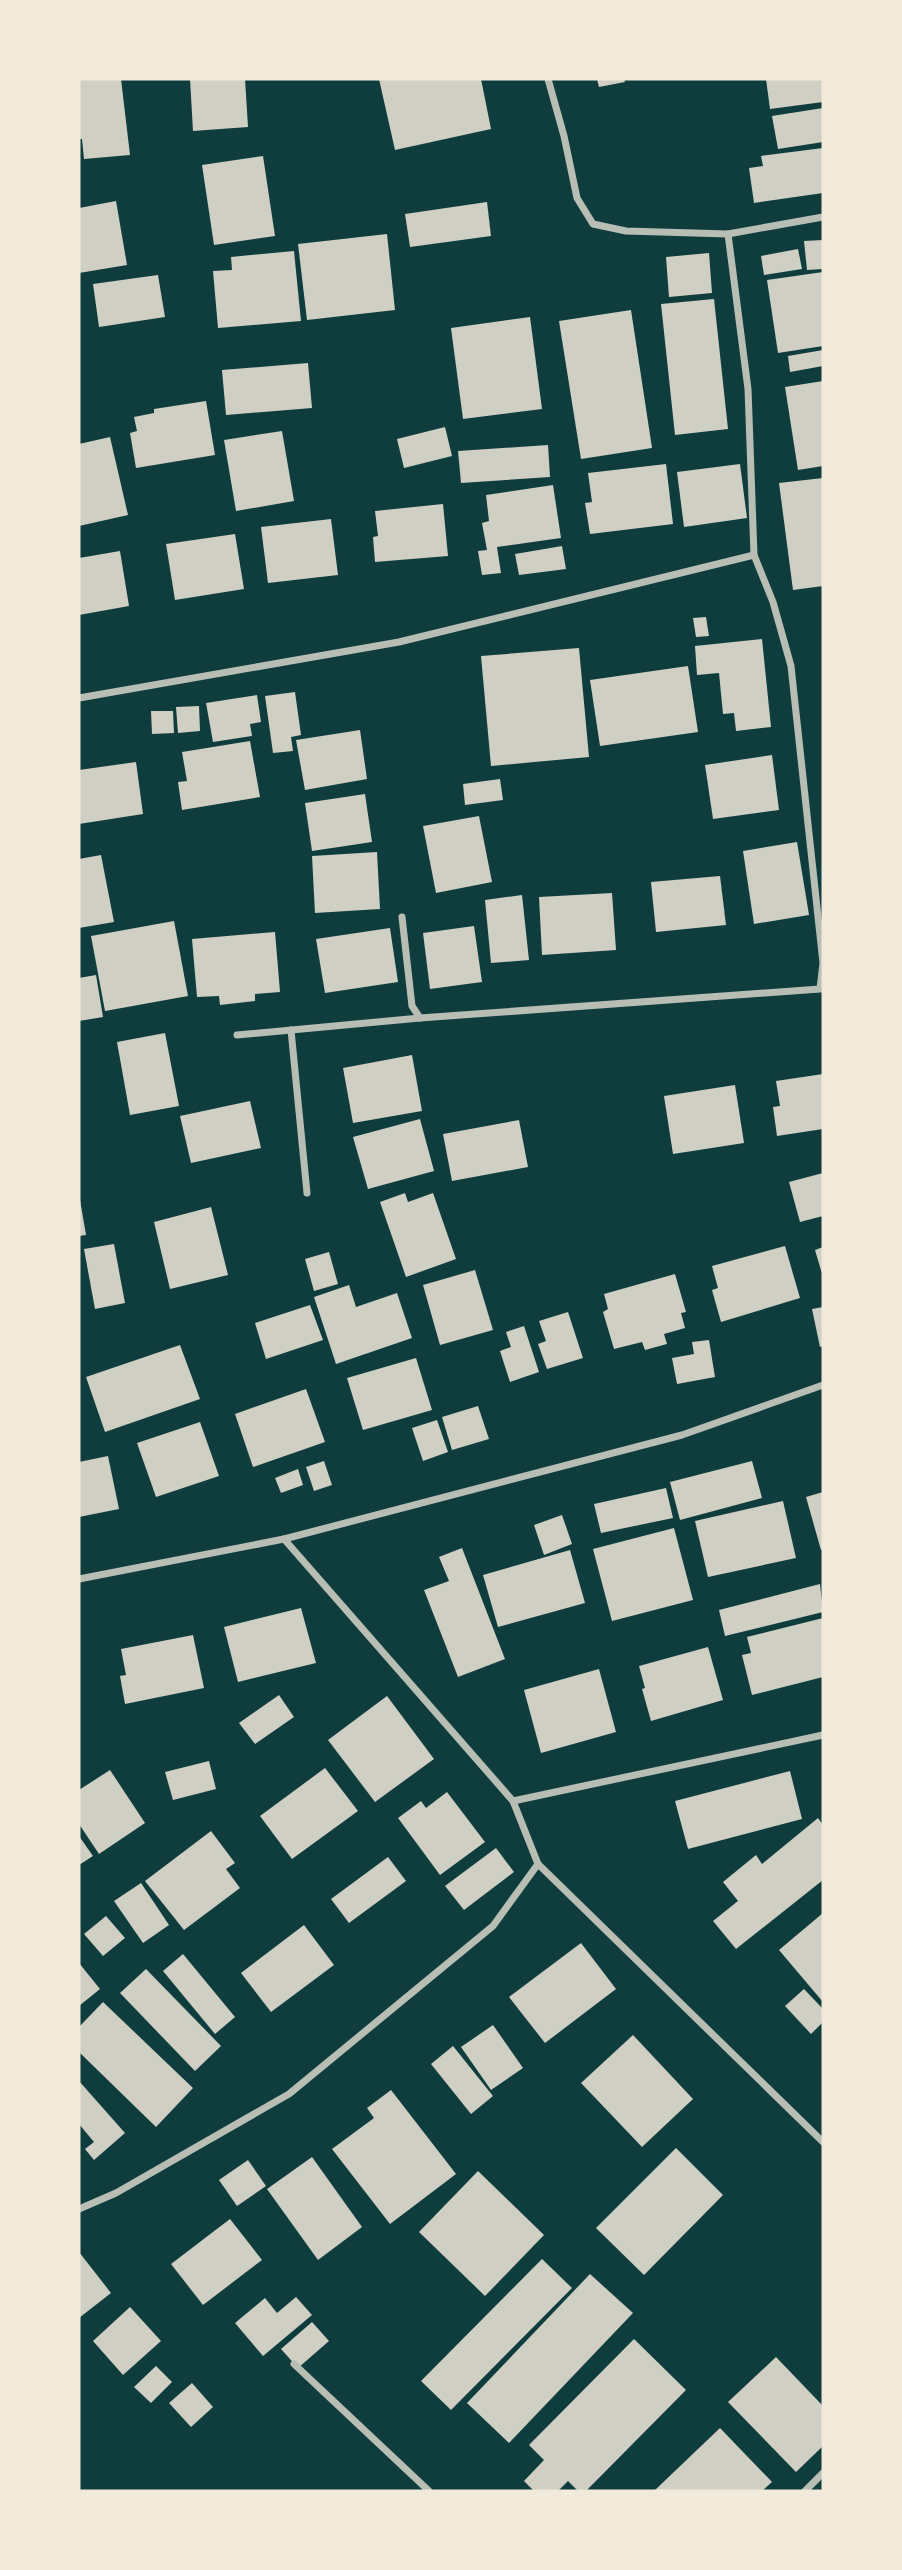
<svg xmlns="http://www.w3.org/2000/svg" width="902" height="2570" viewBox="0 0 902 2570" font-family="Quicksand,sans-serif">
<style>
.building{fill:#cfcfc3}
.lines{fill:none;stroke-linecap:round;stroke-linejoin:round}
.minor{stroke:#b8beb3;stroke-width:7}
</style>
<rect width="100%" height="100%" fill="#0f3d3e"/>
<g class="building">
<path d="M 79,79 L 121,79 L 130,155 L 84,159 L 82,139 L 79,139 Z"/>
<path d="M 190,79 L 245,79 L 248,127 L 193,131 Z"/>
<path d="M 379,79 L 481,79 L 491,129 L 395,150 Z"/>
<path d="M 597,79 L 624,79 L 625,82 L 599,87 Z"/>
<path d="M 766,79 L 823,79 L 823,102 L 770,109 Z"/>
<path d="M 823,108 L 823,142 L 778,149 L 772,116 Z"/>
<path d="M 823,148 L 823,193 L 754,203 L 749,168 L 763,166 L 761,156 Z"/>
<path d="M 263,156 L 275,236 L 214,245 L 202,165 Z"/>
<path d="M 116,201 L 127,265 L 79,273 L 79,208 Z"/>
<path d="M 487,202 L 491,236 L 410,247 L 405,214 Z"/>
<path d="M 387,234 L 395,310 L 307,320 L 298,244 Z"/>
<path d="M 823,240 L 823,269 L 807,270 L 804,241 Z"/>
<path d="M 798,249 L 802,269 L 764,275 L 761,256 Z"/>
<path d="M 294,251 L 301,321 L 218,328 L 213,271 L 232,270 L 231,257 Z"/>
<path d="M 709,253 L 712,293 L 669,297 L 666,257 Z"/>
<path d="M 823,272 L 823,346 L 778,353 L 767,280 Z"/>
<path d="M 158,275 L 165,317 L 99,327 L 93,284 Z"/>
<path d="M 714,299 L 728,429 L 675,435 L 661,304 Z"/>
<path d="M 631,310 L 652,448 L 581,459 L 559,321 Z"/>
<path d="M 530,317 L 542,409 L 463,419 L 451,328 Z"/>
<path d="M 823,350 L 823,366 L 790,372 L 788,356 Z"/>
<path d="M 308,363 L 312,408 L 226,415 L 222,370 Z"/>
<path d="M 823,381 L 823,466 L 798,470 L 785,387 Z"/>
<path d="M 206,401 L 215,455 L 136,468 L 130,433 L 137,431 L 134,417 L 154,413 L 154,409 Z"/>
<path d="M 445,427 L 452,456 L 404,468 L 397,439 Z"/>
<path d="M 282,431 L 294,501 L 236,511 L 224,440 Z"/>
<path d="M 110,437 L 128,515 L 79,526 L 79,444 Z"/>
<path d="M 548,445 L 550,477 L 461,483 L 458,451 Z"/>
<path d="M 666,464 L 673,524 L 590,534 L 585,503 L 592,502 L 588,473 Z"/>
<path d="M 740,464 L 747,518 L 684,527 L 677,472 Z"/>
<path d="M 823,478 L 823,586 L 793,590 L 779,483 Z"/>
<path d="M 553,485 L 561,538 L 497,547 L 501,573 L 482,575 L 478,551 L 487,550 L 482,523 L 489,521 L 486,495 Z"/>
<path d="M 443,504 L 448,556 L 375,562 L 373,537 L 378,536 L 375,511 Z"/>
<path d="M 331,519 L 338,575 L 268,583 L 261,527 Z"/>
<path d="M 235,534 L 244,589 L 175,600 L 166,544 Z"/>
<path d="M 562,546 L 566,569 L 519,575 L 515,554 Z"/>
<path d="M 120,551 L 129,606 L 79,615 L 79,558 Z"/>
<path d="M 706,617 L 709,636 L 696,637 L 693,618 Z"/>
<path d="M 762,639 L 771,727 L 736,731 L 734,713 L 723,714 L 719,673 L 697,675 L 695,646 Z"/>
<path d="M 579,648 L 589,757 L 491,766 L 481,656 Z"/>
<path d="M 688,666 L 698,732 L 600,746 L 590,680 Z"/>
<path d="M 295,692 L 301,735 L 291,737 L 293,751 L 273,753 L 265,696 Z"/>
<path d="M 257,695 L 261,722 L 250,724 L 252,736 L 213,742 L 206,703 Z"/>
<path d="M 199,706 L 200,731 L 178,733 L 176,707 Z"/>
<path d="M 151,711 L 173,711 L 174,733 L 152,734 Z"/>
<path d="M 360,730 L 367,779 L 305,790 L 296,740 Z"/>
<path d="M 250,741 L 260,797 L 182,810 L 178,782 L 187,781 L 182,752 Z"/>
<path d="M 772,755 L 779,810 L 713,819 L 705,765 Z"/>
<path d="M 136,762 L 143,814 L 79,824 L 79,770 Z"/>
<path d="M 500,779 L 503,800 L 465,805 L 463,784 Z"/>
<path d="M 365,794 L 372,842 L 312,851 L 305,803 Z"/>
<path d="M 479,816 L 492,882 L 436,893 L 423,826 Z"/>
<path d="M 797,842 L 809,915 L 754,924 L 743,851 Z"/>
<path d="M 377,852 L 380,909 L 315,913 L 312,856 Z"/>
<path d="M 101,855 L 114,922 L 79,928 L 79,859 Z"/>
<path d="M 720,876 L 726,925 L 656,932 L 651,882 Z"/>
<path d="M 612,893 L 616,950 L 542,955 L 539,897 Z"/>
<path d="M 522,895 L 529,960 L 491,963 L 485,900 Z"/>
<path d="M 174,921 L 188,996 L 105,1011 L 91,936 Z"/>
<path d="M 474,926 L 482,982 L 430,989 L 423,933 Z"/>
<path d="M 390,928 L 398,982 L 325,993 L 316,939 Z"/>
<path d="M 275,932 L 280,992 L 255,994 L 255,1001 L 220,1005 L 219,996 L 197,997 L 192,939 Z"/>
<path d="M 96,975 L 103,1017 L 79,1021 L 79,978 Z"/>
<path d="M 165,1033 L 179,1106 L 130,1115 L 117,1042 Z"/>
<path d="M 412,1055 L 422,1111 L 353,1123 L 343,1068 Z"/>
<path d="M 823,1074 L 823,1129 L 777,1136 L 773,1107 L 780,1106 L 776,1081 Z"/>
<path d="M 735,1085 L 744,1143 L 673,1154 L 664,1096 Z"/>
<path d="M 250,1101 L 261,1148 L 191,1163 L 180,1116 Z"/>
<path d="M 420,1119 L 434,1171 L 368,1189 L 353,1137 Z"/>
<path d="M 519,1120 L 528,1167 L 452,1181 L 443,1134 Z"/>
<path d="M 823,1173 L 823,1216 L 800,1222 L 789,1182 Z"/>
<path d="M 405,1193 L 408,1202 L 433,1193 L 456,1259 L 406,1277 L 380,1202 Z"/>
<path d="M 79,1194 L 86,1235 L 79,1236 Z"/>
<path d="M 211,1207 L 228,1275 L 170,1289 L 154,1222 Z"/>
<path d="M 114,1244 L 125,1303 L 95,1309 L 84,1249 Z"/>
<path d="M 785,1246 L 800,1298 L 721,1322 L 712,1290 L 718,1288 L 712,1266 Z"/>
<path d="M 823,1247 L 823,1277 L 815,1250 Z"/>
<path d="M 329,1252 L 338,1284 L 314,1291 L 305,1259 Z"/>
<path d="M 475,1270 L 493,1330 L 440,1345 L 423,1285 Z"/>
<path d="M 675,1274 L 686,1312 L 681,1313 L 685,1328 L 664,1334 L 667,1344 L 645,1350 L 642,1342 L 614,1349 L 603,1312 L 608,1309 L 604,1294 Z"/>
<path d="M 349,1285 L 356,1307 L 397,1293 L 412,1338 L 336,1364 L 314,1297 Z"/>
<path d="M 310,1305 L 323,1340 L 266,1359 L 255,1323 Z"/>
<path d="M 823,1307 L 823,1346 L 820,1347 L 812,1309 Z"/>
<path d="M 568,1312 L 583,1358 L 547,1369 L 538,1344 L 546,1341 L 539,1321 Z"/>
<path d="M 524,1326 L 539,1372 L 510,1382 L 500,1351 L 511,1347 L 506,1332 Z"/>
<path d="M 709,1340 L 715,1377 L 677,1384 L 672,1358 L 694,1354 L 692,1342 Z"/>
<path d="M 180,1345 L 200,1399 L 105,1432 L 86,1377 Z"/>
<path d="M 416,1358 L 432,1410 L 363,1430 L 347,1378 Z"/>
<path d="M 306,1389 L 325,1442 L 253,1467 L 235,1414 Z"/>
<path d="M 478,1406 L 489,1439 L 452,1450 L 442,1417 Z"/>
<path d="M 437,1420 L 448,1452 L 423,1461 L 412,1428 Z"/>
<path d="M 200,1422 L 219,1476 L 156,1497 L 137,1443 Z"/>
<path d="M 108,1456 L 119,1509 L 79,1517 L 79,1462 Z"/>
<path d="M 324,1461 L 332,1485 L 314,1491 L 306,1467 Z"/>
<path d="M 752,1461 L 762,1498 L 680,1520 L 670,1482 Z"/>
<path d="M 298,1469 L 303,1485 L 281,1493 L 275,1478 Z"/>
<path d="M 666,1488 L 673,1518 L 601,1533 L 594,1504 Z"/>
<path d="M 823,1492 L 823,1549 L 821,1550 L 806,1497 Z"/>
<path d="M 783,1501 L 796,1558 L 708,1577 L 695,1521 Z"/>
<path d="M 562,1515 L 572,1544 L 544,1555 L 534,1525 Z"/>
<path d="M 674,1528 L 693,1600 L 612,1621 L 593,1549 Z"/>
<path d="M 462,1548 L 505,1659 L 458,1677 L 424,1590 L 449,1581 L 439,1557 Z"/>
<path d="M 570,1550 L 585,1603 L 498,1627 L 483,1575 Z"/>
<path d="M 820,1584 L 823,1612 L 725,1636 L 719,1610 Z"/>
<path d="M 301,1608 L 316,1663 L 238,1682 L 224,1627 Z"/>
<path d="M 823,1618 L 823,1677 L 752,1695 L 742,1655 L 751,1653 L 747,1637 Z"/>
<path d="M 193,1635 L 204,1688 L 125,1704 L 120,1676 L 126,1675 L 121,1649 Z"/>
<path d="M 708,1647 L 723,1700 L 651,1721 L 642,1689 L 645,1688 L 639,1666 Z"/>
<path d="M 599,1669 L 616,1732 L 541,1753 L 524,1690 Z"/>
<path d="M 279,1695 L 294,1717 L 255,1744 L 239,1723 Z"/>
<path d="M 387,1696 L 434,1759 L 375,1802 L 328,1740 Z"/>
<path d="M 209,1761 L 216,1789 L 173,1800 L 165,1772 Z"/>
<path d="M 325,1768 L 358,1811 L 292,1859 L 260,1816 Z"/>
<path d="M 110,1770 L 145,1823 L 99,1854 L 79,1824 L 79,1790 Z"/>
<path d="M 790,1771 L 802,1819 L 688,1849 L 675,1801 Z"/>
<path d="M 447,1792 L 485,1842 L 440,1875 L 398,1818 L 421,1801 L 426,1808 Z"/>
<path d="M 818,1818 L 823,1825 L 823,1880 L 736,1949 L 713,1921 L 738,1901 L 723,1882 L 756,1855 L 762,1864 Z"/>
<path d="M 211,1831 L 235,1863 L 226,1869 L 240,1888 L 184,1930 L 145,1881 Z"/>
<path d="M 79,1836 L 93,1856 L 79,1865 Z"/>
<path d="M 496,1848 L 514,1872 L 464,1910 L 445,1886 Z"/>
<path d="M 388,1857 L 406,1881 L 349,1923 L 331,1899 Z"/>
<path d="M 141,1883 L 169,1925 L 143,1943 L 114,1901 Z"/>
<path d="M 823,1913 L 823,2002 L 779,1950 Z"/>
<path d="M 106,1916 L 125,1938 L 103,1956 L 84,1934 Z"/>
<path d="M 304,1925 L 334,1965 L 271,2012 L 241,1973 Z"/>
<path d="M 581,1943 L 616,1989 L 545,2043 L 509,1997 Z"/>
<path d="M 183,1954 L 235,2017 L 215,2034 L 163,1971 Z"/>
<path d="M 79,1963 L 100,1989 L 79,2006 Z"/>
<path d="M 146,1969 L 221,2046 L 195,2071 L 120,1993 Z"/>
<path d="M 804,1989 L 823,2009 L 823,2022 L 811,2034 L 785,2006 Z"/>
<path d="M 103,2002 L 193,2088 L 156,2127 L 79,2052 L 79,2027 Z"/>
<path d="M 493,2025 L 523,2068 L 491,2090 L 461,2047 Z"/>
<path d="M 633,2035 L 693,2099 L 642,2147 L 581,2083 Z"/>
<path d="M 453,2046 L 493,2096 L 471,2114 L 431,2064 Z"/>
<path d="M 79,2081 L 125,2133 L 94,2160 L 85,2149 L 94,2142 L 79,2124 Z"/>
<path d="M 391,2090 L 456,2174 L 390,2224 L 332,2149 L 374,2118 L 367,2108 Z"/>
<path d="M 676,2148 L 723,2195 L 644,2275 L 596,2228 Z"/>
<path d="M 312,2157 L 362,2227 L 318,2260 L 267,2189 Z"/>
<path d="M 248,2160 L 266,2186 L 237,2206 L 219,2180 Z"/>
<path d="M 478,2171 L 544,2235 L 485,2296 L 419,2232 Z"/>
<path d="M 230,2219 L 262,2260 L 203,2305 L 171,2264 Z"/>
<path d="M 79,2252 L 111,2293 L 79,2318 Z"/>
<path d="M 542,2259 L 572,2288 L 451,2410 L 421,2381 Z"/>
<path d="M 590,2274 L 633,2313 L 509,2443 L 467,2403 Z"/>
<path d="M 296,2297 L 312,2315 L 263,2356 L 235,2323 L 265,2298 L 277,2313 Z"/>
<path d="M 130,2307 L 161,2341 L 123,2375 L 93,2341 Z"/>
<path d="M 312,2322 L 329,2341 L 298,2368 L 281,2349 Z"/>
<path d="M 634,2339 L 686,2390 L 586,2491 L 578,2491 L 568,2481 L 558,2491 L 534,2491 L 524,2481 L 544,2460 L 529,2445 Z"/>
<path d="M 776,2357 L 823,2406 L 823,2446 L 796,2472 L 728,2402 Z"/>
<path d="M 156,2366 L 172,2382 L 151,2403 L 134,2387 Z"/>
<path d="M 192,2383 L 213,2407 L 191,2427 L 169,2403 Z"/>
<path d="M 720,2428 L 772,2482 L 762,2491 L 654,2491 Z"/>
</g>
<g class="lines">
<g class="minor">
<path d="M 728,234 L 823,217"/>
<path d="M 79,698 L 399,642 L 754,555"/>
<path d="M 402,917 L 412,1006 L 420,1018"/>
<path d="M 291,1030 L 307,1193"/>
<path d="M 237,1035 L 420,1018 L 820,989 L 823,963 L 791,666 L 773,602 L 754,555 L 748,389 L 728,234 L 626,231 L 593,224 L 577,198 L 564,136 L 548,79"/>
<path d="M 284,1539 L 513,1801 L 538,1864 L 823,2142"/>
<path d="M 79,1579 L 284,1539 L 682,1435 L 823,1385"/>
<path d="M 513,1801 L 823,1735"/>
<path d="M 79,2209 L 116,2193 L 289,2094 L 493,1926 L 538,1864"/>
<path d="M 294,2364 L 429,2491"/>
<path d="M 805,2491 L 823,2473"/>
</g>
</g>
<rect width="902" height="2570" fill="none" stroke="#f1e9da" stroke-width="161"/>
</svg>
